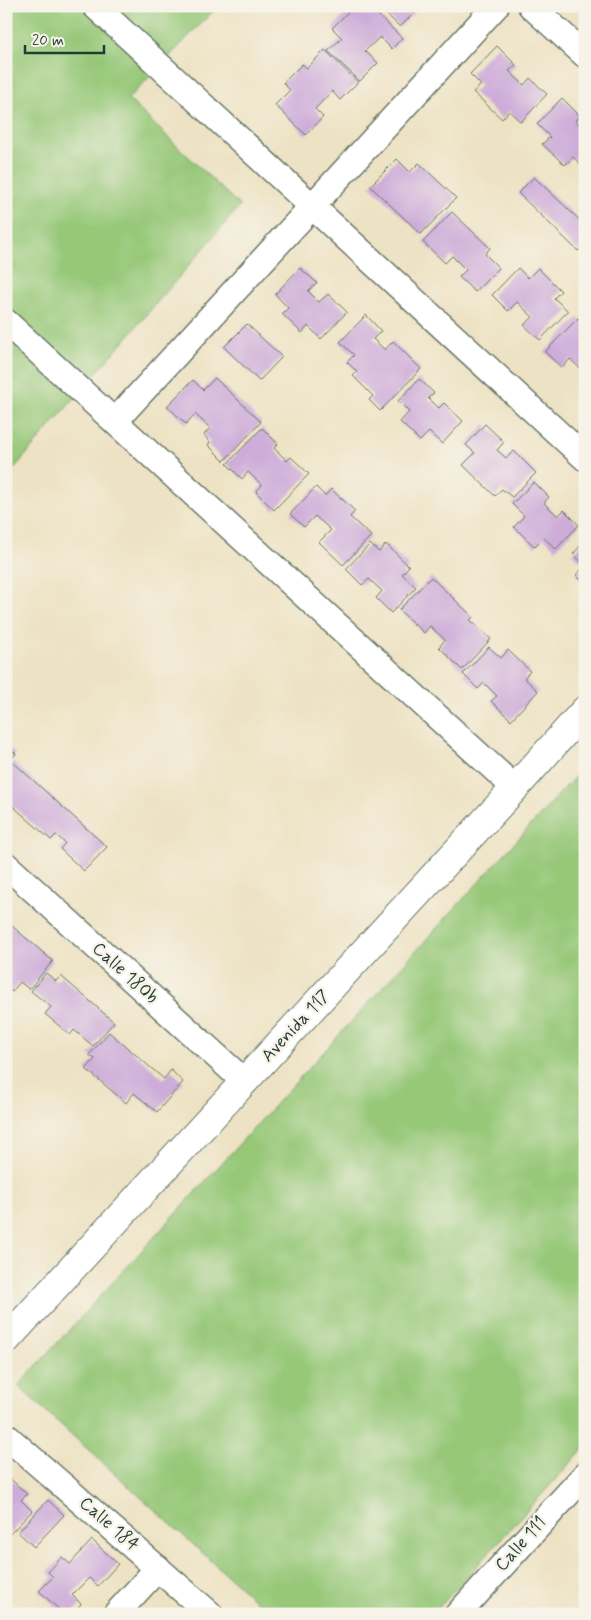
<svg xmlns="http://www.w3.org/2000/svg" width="591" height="1620" viewBox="0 0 591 1620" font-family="Mynerve,sans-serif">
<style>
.green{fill:#96c878;stroke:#5a8256}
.building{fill:#cdacd9}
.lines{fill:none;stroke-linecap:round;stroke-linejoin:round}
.minor-casing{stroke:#677766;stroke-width:28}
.tertiary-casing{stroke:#677766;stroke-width:30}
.minor{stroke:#fff;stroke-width:25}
.tertiary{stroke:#fff;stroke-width:28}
.labels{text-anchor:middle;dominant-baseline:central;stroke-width:5;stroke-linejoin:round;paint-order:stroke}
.street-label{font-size:18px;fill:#1f3d34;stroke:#f7f3e8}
</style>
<rect width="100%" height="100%" fill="#f7f3e8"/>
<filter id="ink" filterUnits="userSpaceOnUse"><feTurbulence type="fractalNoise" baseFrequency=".02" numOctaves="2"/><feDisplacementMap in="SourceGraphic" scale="10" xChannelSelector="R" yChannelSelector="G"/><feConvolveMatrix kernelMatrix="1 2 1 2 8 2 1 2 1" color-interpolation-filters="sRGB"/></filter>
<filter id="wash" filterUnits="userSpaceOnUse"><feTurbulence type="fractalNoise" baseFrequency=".0096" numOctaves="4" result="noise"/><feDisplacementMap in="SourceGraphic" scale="20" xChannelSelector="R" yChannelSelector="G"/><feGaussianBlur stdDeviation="1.12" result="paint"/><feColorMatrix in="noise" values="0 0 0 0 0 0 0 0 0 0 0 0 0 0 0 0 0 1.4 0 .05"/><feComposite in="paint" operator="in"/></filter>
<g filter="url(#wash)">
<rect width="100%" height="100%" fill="#ede2c3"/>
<g class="green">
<path d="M 6,6 L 218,6 L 128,99 L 240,206 L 6,478 Z"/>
<path d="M 585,766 L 585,1447 L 433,1614 L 270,1614 L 18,1386 Z"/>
</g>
<g id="blocks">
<g class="building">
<path d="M 354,6 L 369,6 L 402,38 L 392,49 L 380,37 L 365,51 L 378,63 L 360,81 L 328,51 L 342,38 L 332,28 Z"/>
<path d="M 378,6 L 409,6 L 415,12 L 400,27 Z"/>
<path d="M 497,46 L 516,65 L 509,71 L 524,85 L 530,78 L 547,94 L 521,122 L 509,111 L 502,119 L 473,92 L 481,85 L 470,74 Z"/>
<path d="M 325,50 L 358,82 L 340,100 L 332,91 L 315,109 L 323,117 L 306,135 L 275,105 L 290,90 L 283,83 L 302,64 L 307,68 Z"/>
<path d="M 562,98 L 580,116 L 575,121 L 585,129 L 585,168 L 573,157 L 565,165 L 542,144 L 550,137 L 537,124 Z"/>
<path d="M 397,159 L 410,172 L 419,163 L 456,198 L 421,234 L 370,186 Z"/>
<path d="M 534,177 L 585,225 L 585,243 L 578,251 L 518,193 Z"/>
<path d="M 452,212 L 490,248 L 485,254 L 499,268 L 475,292 L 459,277 L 466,270 L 452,256 L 445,263 L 423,242 Z"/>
<path d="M 300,268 L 317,283 L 308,291 L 319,302 L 328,294 L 347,312 L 321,339 L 308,326 L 302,333 L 282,314 L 288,308 L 275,294 Z"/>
<path d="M 518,268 L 528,278 L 538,268 L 561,291 L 554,298 L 568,311 L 540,340 L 524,325 L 533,317 L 517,302 L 508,311 L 492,295 Z"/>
<path d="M 366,315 L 381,331 L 373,339 L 385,350 L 393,341 L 421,369 L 380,411 L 369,400 L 373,396 L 353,376 L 357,372 L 347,362 L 354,355 L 340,342 Z"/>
<path d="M 578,318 L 585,324 L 585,373 L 570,359 L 562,368 L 545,352 Z"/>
<path d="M 247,324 L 282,357 L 259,381 L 224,347 Z"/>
<path d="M 585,375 L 585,389 L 578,383 Z"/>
<path d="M 215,378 L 261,422 L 224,461 L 208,445 L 210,442 L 204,435 L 210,428 L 195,414 L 186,424 L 167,406 L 193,380 L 203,390 Z"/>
<path d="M 419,379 L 434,393 L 428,398 L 439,408 L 444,403 L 463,421 L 442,444 L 429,432 L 420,441 L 400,422 L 409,412 L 398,401 Z"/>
<path d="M 485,424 L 504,442 L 497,450 L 506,458 L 514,451 L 536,473 L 512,497 L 502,489 L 495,496 L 463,465 L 475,453 L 466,445 Z"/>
<path d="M 262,428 L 278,444 L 274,448 L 287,461 L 291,457 L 309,474 L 274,510 L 256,492 L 262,485 L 248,472 L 242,479 L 227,464 Z"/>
<path d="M 534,482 L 549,497 L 544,503 L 558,516 L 564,510 L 579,525 L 556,549 L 544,538 L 535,547 L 514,527 L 524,516 L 512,504 Z"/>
<path d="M 316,487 L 325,496 L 331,489 L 355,511 L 350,517 L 371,536 L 343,565 L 319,542 L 331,530 L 315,516 L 304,527 L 290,514 Z"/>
<path d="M 585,541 L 585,565 L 573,554 Z"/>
<path d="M 370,544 L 379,552 L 386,544 L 409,566 L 402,574 L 416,587 L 391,613 L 376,598 L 382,591 L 369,579 L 362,585 L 346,569 Z"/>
<path d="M 585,566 L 585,584 L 576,575 Z"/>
<path d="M 431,577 L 473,617 L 470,620 L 491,639 L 462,670 L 439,647 L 445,640 L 430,626 L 424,633 L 399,610 Z"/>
<path d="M 489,647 L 501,658 L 508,650 L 530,671 L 524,678 L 538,691 L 511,720 L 491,701 L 497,696 L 484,683 L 478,689 L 463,674 Z"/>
<path d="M 6,745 L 16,754 L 6,764 Z"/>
<path d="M 13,762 L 107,847 L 84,871 L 60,849 L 65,843 L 56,835 L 51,840 L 6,800 L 6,769 Z"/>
<path d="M 6,921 L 53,961 L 29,989 L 20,982 L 12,992 L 6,987 Z"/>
<path d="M 46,973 L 56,981 L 61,976 L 114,1022 L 93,1046 L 74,1030 L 70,1035 L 45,1014 L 51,1007 L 31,991 Z"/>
<path d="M 109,1032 L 164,1079 L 171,1070 L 183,1082 L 157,1112 L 134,1093 L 126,1103 L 86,1069 L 95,1059 L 89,1055 Z"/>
<path d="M 6,1475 L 27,1494 L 21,1500 L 32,1511 L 6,1538 Z"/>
<path d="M 48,1500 L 64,1515 L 34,1547 L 18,1532 Z"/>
<path d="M 92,1540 L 118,1564 L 98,1586 L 89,1578 L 72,1595 L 81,1604 L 72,1614 L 64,1614 L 39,1591 L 53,1577 L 48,1572 L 62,1557 L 70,1564 Z"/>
</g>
</g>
</g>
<g filter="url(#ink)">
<use href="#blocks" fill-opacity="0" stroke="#677766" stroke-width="1"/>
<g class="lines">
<defs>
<g id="minor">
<path d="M 95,6 L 585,458"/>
<path d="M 531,6 L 585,55"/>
<path d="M 6,322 L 515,788"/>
<path d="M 115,421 L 496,6"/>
<path d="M 6,865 L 245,1082"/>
<path d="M 6,1436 L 210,1614"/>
<path d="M 116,1614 L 158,1568"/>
<path d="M 458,1614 L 585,1475"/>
</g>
<path id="tertiary" d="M 6,1340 L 515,788 L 585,710"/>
</defs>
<use href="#minor" class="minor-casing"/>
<use href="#tertiary" class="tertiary-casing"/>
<use href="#minor" class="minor"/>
<use href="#tertiary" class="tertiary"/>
</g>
</g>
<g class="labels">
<g class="street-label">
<text transform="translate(125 973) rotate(42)">Calle 180b</text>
<text transform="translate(296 1026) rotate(-47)">Avenida 117</text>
<text transform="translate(109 1524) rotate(41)">Calle 184</text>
<text transform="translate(521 1544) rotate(-48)">Calle 111</text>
</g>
</g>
<rect width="591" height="1620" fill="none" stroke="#f7f3e8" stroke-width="25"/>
<path d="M25 45v8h79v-8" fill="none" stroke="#1f3d34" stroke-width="2.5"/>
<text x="32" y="45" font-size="15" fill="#1f3d34" stroke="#f7f3e8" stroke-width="4" paint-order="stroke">20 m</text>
</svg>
